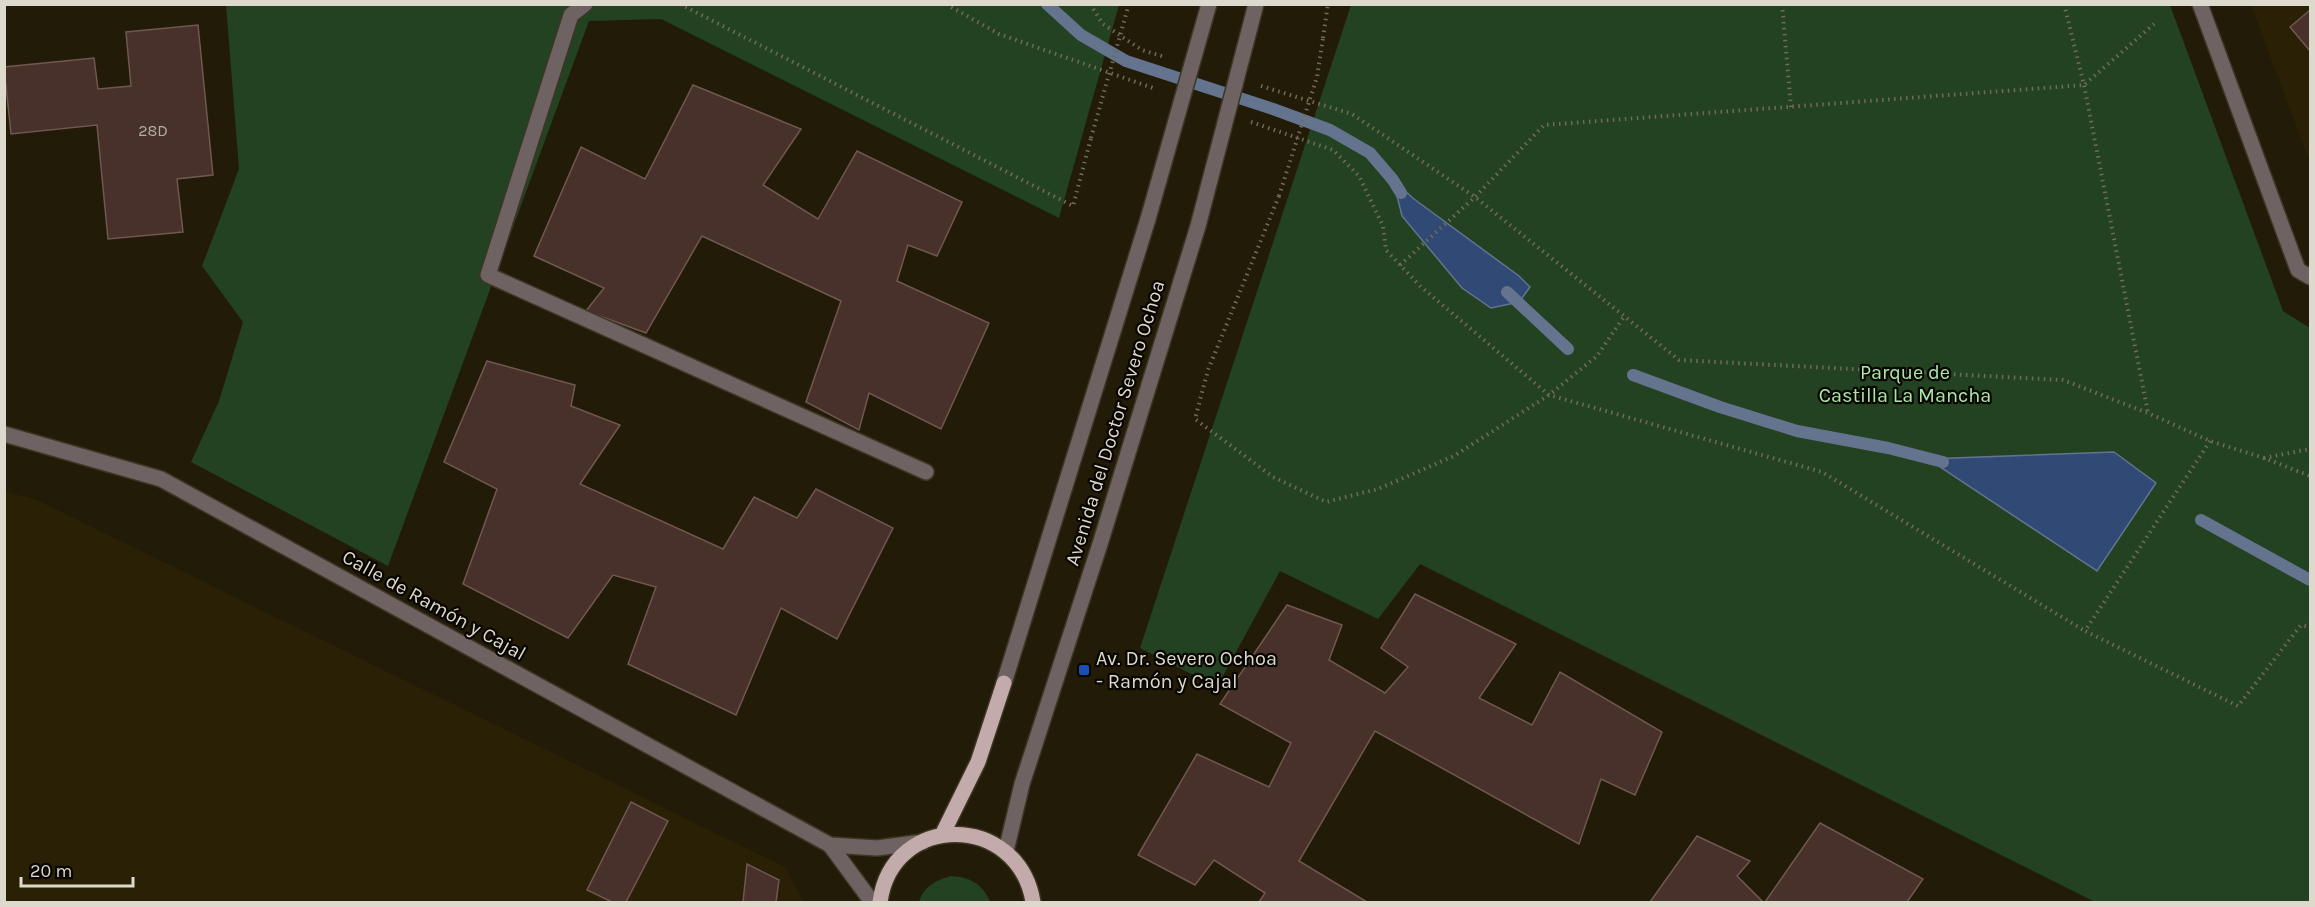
<svg xmlns="http://www.w3.org/2000/svg" width="2315" height="907" viewBox="0 0 2315 907" font-family="Karla,sans-serif">
<style>
.built{fill:#2a2005}
.green{fill:#234222}
.water{fill:#304975;stroke:#64748f;stroke-width:1.5}
.lines{fill:none;stroke-linecap:round;stroke-linejoin:round}
.stream{stroke:#64748f;stroke-width:12}
.building{fill:#47312a;stroke:#705851;stroke-width:1.5}
.minor-casing{stroke:#3c3623;stroke-width:18}
.major-casing{stroke:#3c3623;stroke-width:18}
.path{stroke:#716b5a;stroke-width:4;stroke-dasharray:1.5 4.5;stroke-linecap:butt}
.minor{stroke:#6e6262;stroke-width:15}
.major{stroke:#c4abab;stroke-width:15}
.minor-bridge-casing{stroke:#3c3623;stroke-width:18;stroke-linecap:butt}
.path-bridge{stroke:#716b5a;stroke-width:4;stroke-dasharray:1.5 4.5;stroke-linecap:butt}
.minor-bridge{stroke:#6e6262;stroke-width:15}
.transit-dot{fill:#1a4fb4;stroke:#090602;stroke-width:2}
.labels{text-anchor:middle;dominant-baseline:central;stroke-width:4.5;stroke-linejoin:round;paint-order:stroke}
.number-label{font-size:16px;fill:#b8afa4}
.park-label{font-size:20px;fill:#a9e8a5;stroke:#090602}
.street-label{font-size:20px;fill:#ded9cd;stroke:#090602}
.poi-label{font-size:20px;fill:#ded9cd;stroke:#090602;text-anchor:start}
</style>
<rect width="100%" height="100%" fill="#221b07"/>
<g class="built">
<path d="M 2251,5 L 2310,5 L 2310,160 L 2304,147 Z"/>
<path d="M 4,491 L 37,500 L 785,867 L 803,902 L 5,902 Z"/>
</g>
<g class="green">
<path d="M 226,5 L 1119,5 L 1059,218 L 661,19 L 589,21 L 388,566 L 191,462 L 219,401 L 243,322 L 202,266 L 239,169 Z"/>
<path d="M 1351,5 L 2170,5 L 2283,311 L 2310,328 L 2310,902 L 2095,902 L 1420,564 L 1378,619 L 1280,571 L 1217,687 L 1140,648 Z"/>
<path d="M 951,876 C 970,877 983,884 990,902 L 919,902 C 923,887 936,880 951,876 Z"/>
</g>
<g class="water">
<path d="M 1393,180 L 1414,199 L 1519,276 L 1530,287 L 1519,302 L 1491,308 L 1462,288 L 1402,216 Z"/>
<path d="M 2114,452 L 2156,483 L 2097,571 L 1928,459 Z"/>
</g>
<g class="lines">
<g class="stream">
<path d="M 1047,4 L 1081,35 L 1126,61 L 1273,109 L 1330,130 L 1370,153 L 1393,180 L 1401,193"/>
<path d="M 1507,292 L 1568,349"/>
<path d="M 1633,375 L 1720,407 L 1797,431 L 1888,448 L 1943,462"/>
<path d="M 2201,520 L 2310,580"/>
</g>
</g>
<g class="building">
<path d="M 2310,10 L 2310,51 L 2290,27 Z"/>
<path d="M 198,25 L 213,175 L 177,179 L 183,232 L 108,239 L 97,125 L 11,134 L 4,67 L 94,58 L 98,89 L 131,86 L 126,32 Z"/>
<path d="M 693,85 L 801,129 L 763,185 L 818,219 L 857,151 L 962,202 L 937,256 L 908,245 L 897,281 L 989,323 L 941,429 L 869,393 L 859,430 L 806,402 L 841,301 L 702,236 L 646,333 L 586,311 L 604,288 L 534,256 L 581,147 L 645,179 Z"/>
<path d="M 487,361 L 575,385 L 571,406 L 620,425 L 580,484 L 723,549 L 754,497 L 797,518 L 816,489 L 893,528 L 837,639 L 781,608 L 736,715 L 628,664 L 656,587 L 613,575 L 568,638 L 463,584 L 497,489 L 444,462 Z"/>
<path d="M 1415,594 L 1516,644 L 1479,698 L 1532,725 L 1560,672 L 1662,732 L 1635,795 L 1601,779 L 1579,844 L 1375,731 L 1299,861 L 1367,902 L 1259,902 L 1265,893 L 1214,860 L 1195,885 L 1138,855 L 1197,754 L 1269,787 L 1291,743 L 1220,704 L 1287,605 L 1342,625 L 1329,660 L 1385,693 L 1408,667 L 1381,648 Z"/>
<path d="M 631,802 L 668,821 L 626,902 L 612,902 L 587,890 Z"/>
<path d="M 1820,823 L 1923,879 L 1907,902 L 1765,902 Z"/>
<path d="M 1697,836 L 1750,861 L 1737,876 L 1763,902 L 1650,902 Z"/>
<path d="M 747,864 L 779,880 L 776,902 L 743,902 Z"/>
</g>
<g class="lines">
<defs>
<g id="minor">
<path d="M 585,4 L 571,15 L 488,275 L 926,472"/>
<path d="M 2200,4 L 2298,270 L 2310,277"/>
<path d="M 4,434 L 161,479 L 830,845 L 877,848 L 923,842"/>
<path d="M 1004,683 L 1148,219"/>
<path d="M 830,845 L 872,902"/>
<path d="M 1006,851 L 1022,784 L 1100,544 L 1198,226"/>
</g>
<g id="major">
<path d="M 942,835 L 978,762 L 1004,683"/>
<path d="M 880,902 C 892,812 1018,812 1033,902"/>
</g>
</defs>
<use href="#minor" class="minor-casing"/>
<use href="#major" class="major-casing"/>
<g class="path">
<path d="M 680,4 L 1073,206 L 1091,138"/>
<path d="M 946,4 L 999,34 L 1156,89"/>
<path d="M 1090,4 L 1103,24 L 1142,50 L 1165,57"/>
<path d="M 1782,4 L 1791,107"/>
<path d="M 2064,4 L 2084,85 L 2148,413"/>
<path d="M 1323,38 L 1328,4"/>
<path d="M 1261,86 L 1352,114 L 1475,197 L 1679,360 L 2063,380 L 2148,413 L 2210,441 L 2264,458 L 2310,476"/>
<path d="M 1251,122 L 1333,150 L 1359,176 L 1383,226 L 1386,250 L 1420,286 L 1549,395 L 1822,472 L 2085,631"/>
<path d="M 1279,196 L 1208,370 L 1195,419 L 1273,477 L 1326,502 L 1378,489 L 1454,456 L 1549,395 L 1597,356 L 1625,315"/>
<path d="M 1400,265 L 1475,197 L 1544,125 L 2084,85 L 2154,24"/>
<path d="M 2210,441 L 2085,631 L 2238,706 L 2301,625 L 2310,627"/>
<path d="M 2264,458 L 2310,449"/>
</g>
<use href="#minor" class="minor"/>
<use href="#major" class="major"/>
<defs>
<g id="minor-bridge">
<path d="M 1148,219 L 1209,4"/>
<path d="M 1198,226 L 1256,4"/>
</g>
</defs>
<use href="#minor-bridge" class="minor-bridge-casing"/>
<g class="path-bridge">
<path d="M 1091,138 L 1129,4"/>
<path d="M 1279,196 L 1317,77 L 1323,38"/>
</g>
<use href="#minor-bridge" class="minor-bridge"/>
</g>
<rect class="transit-dot" x="1078" y="664" width="12" height="12" rx="3"/>
<g class="labels">
<g class="number-label">
<text x="153" y="130">28D</text>
</g>
<g class="park-label">
<text x="1905" y="372">Parque de<tspan x="1905" dy="23">Castilla La Mancha</tspan></text>
</g>
<g class="street-label">
<text transform="translate(1115 423) rotate(-73)">Avenida del Doctor Severo Ochoa</text>
<text transform="translate(434 605) rotate(29)">Calle de Ramón y Cajal</text>
</g>
<g class="poi-label">
<text x="1096" y="658">Av. Dr. Severo Ochoa<tspan x="1096" dy="23">- Ramón y Cajal</tspan></text>
</g>
</g>
<rect width="2315" height="907" fill="none" stroke="#ded9cd" stroke-width="12"/>
<path d="M21 877v9h112v-9" fill="none" stroke="#ded9cd" stroke-width="3"/>
<text x="30" y="877" font-size="18" fill="#ded9cd" stroke="#090602" stroke-width="4.5" paint-order="stroke">20 m</text>
</svg>
